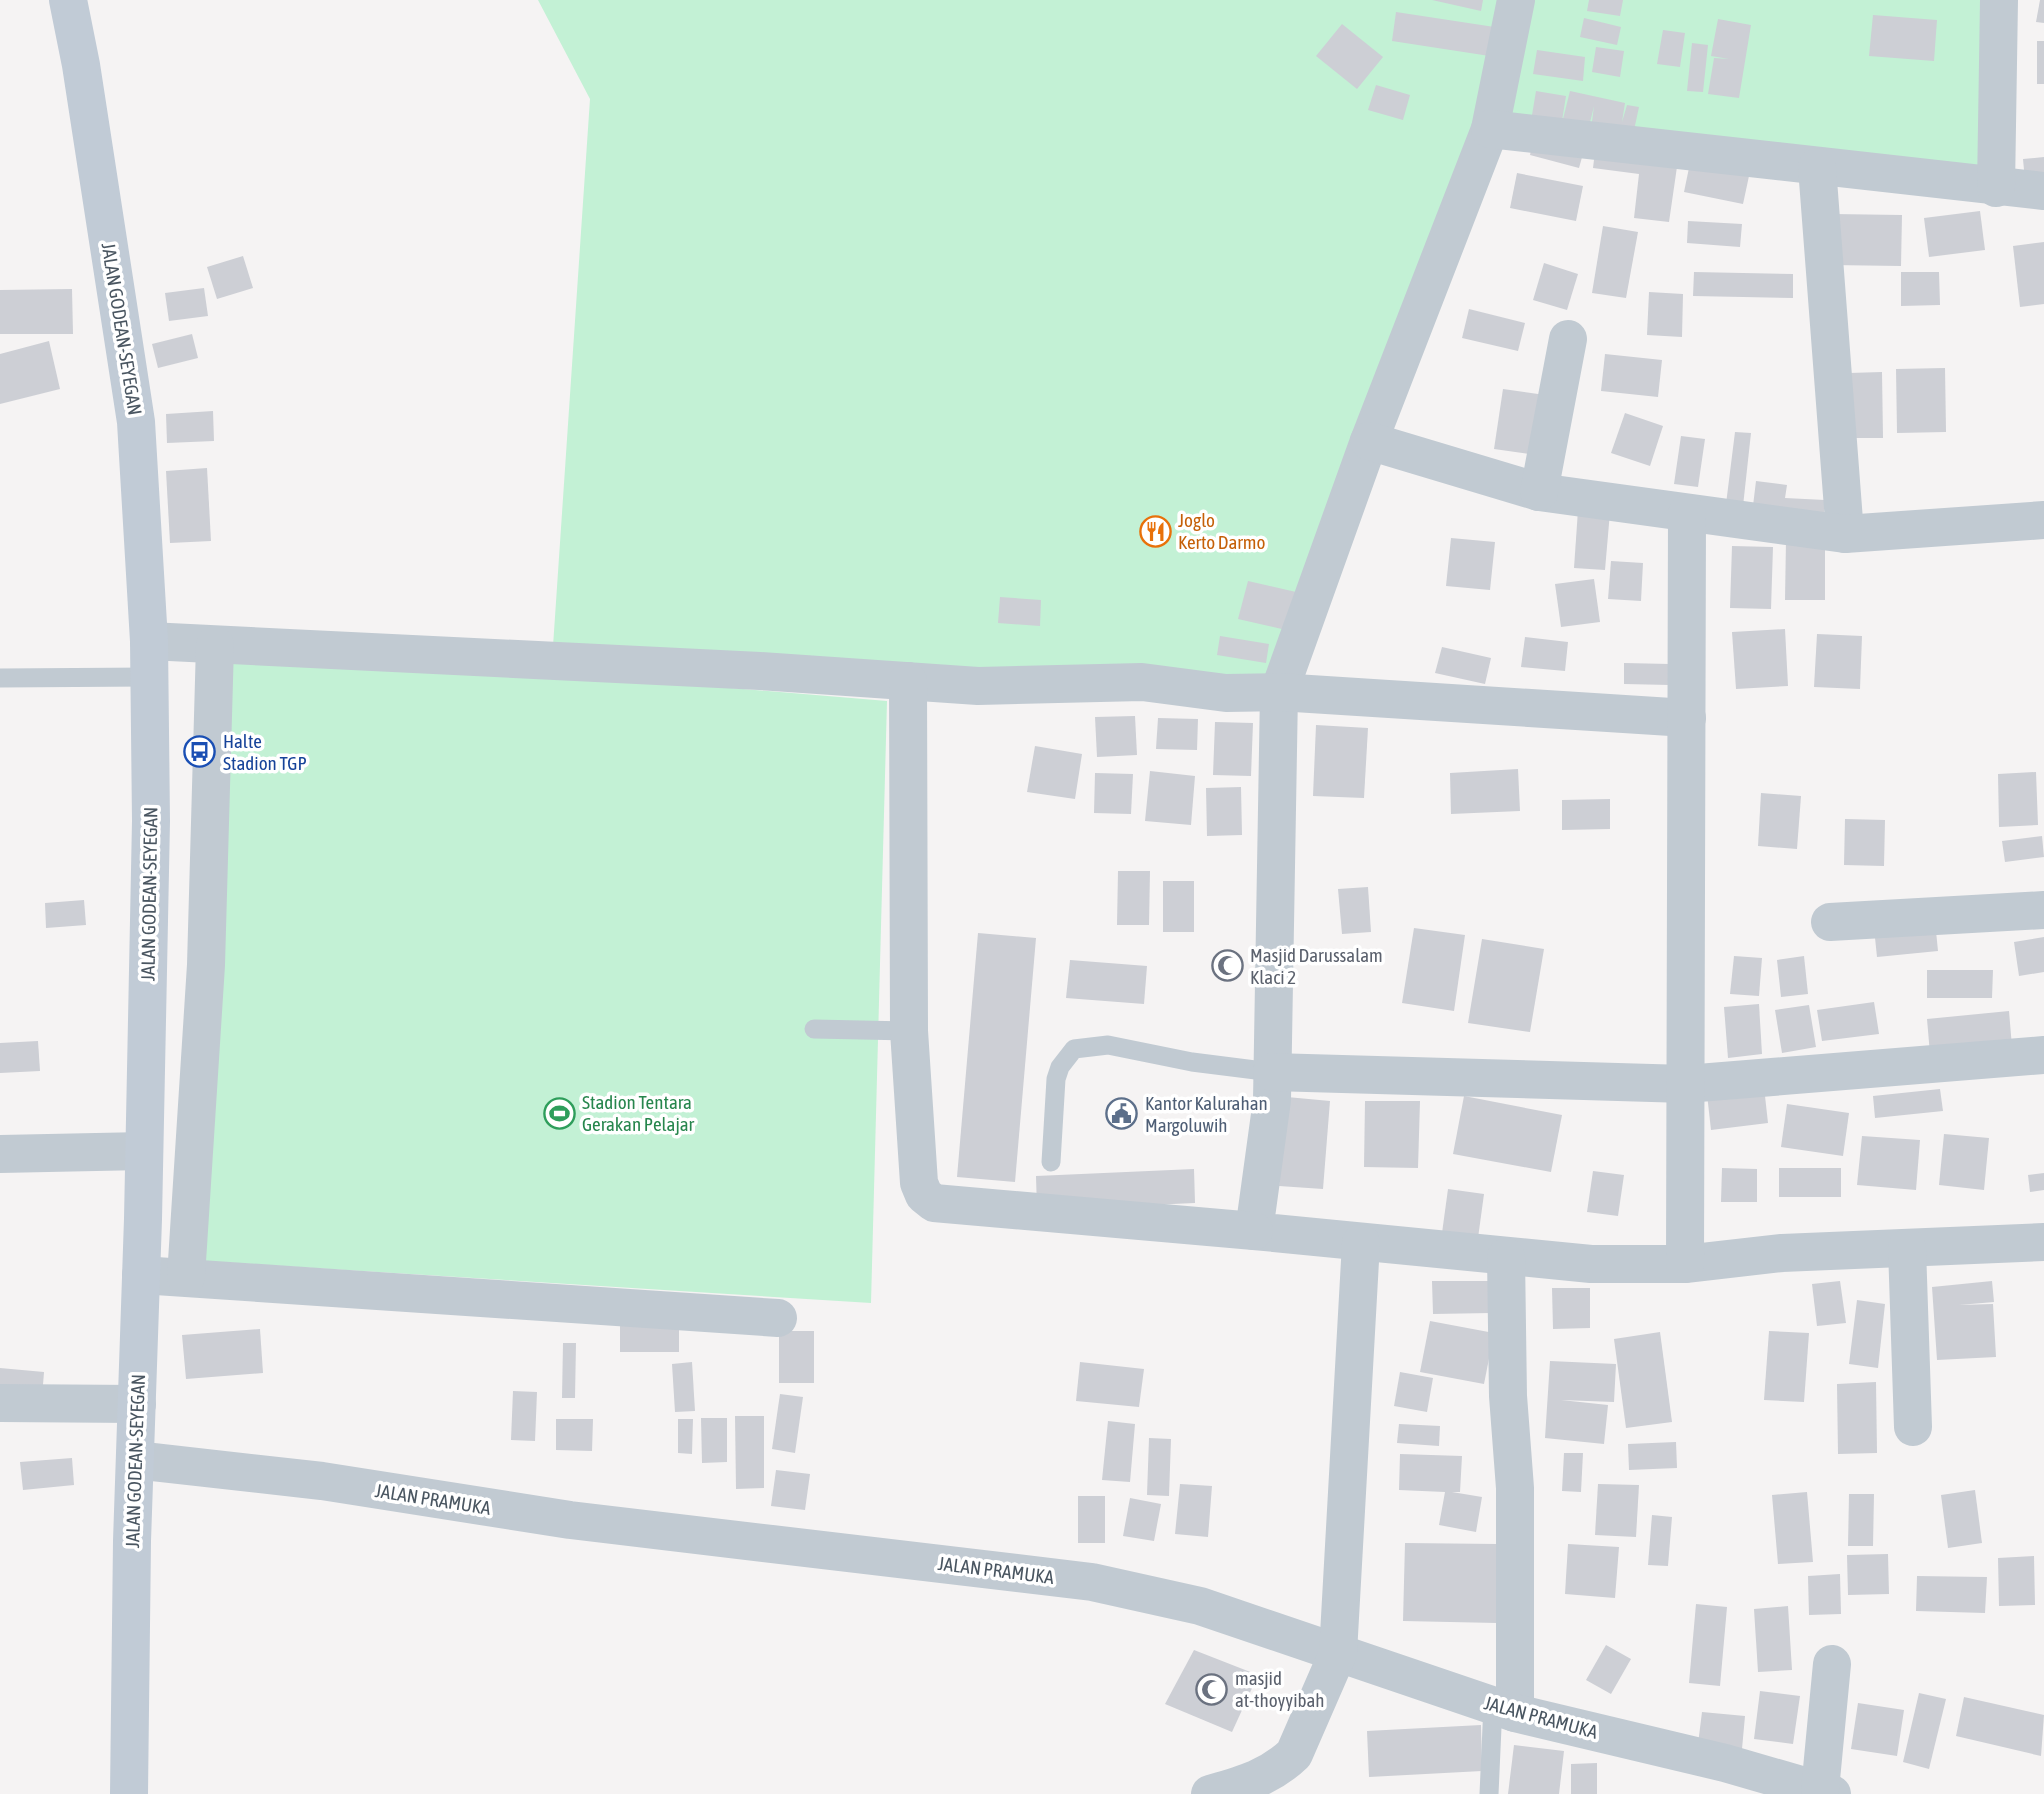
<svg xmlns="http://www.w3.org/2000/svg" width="2044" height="1794" viewBox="0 0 2044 1794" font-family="'Asap Condensed',sans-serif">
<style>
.green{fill:#c3f1d5}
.building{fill:#cdcfd5}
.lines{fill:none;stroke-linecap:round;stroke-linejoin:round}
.lane{stroke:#c1cad2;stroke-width:19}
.street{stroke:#c1cad2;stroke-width:38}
.secondary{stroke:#c1cbd6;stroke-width:38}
.labels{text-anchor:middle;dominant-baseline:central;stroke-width:7;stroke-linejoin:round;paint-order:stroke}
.street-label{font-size:19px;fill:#4a5661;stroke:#fff}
.food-label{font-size:19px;fill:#c56008;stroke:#fff;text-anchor:start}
.transit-label{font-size:19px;fill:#164399;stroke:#fff;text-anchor:start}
.worship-label{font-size:19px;fill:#5b616d;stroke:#fff;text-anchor:start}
.leisure-label{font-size:19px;fill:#27864d;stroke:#fff;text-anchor:start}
.service-label{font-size:19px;fill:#4e5e75;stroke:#fff;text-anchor:start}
</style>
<rect width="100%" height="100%" fill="#f5f3f3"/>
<g class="green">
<path d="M 538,0 L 2017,0 L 1996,188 L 1490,129 L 1279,692 L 552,661 L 590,99 Z"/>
<path d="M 215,645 L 887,701 L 871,1303 L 187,1260 Z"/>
</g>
<g class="building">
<path d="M 1432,0 L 1483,0 L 1481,11 Z"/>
<path d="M 1589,0 L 1623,0 L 1620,16 L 1587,11 Z"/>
<path d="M 2040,0 L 2044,0 L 2044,23 L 2036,22 Z"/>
<path d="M 1396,12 L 1501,28 L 1496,57 L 1392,41 Z"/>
<path d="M 1873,15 L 1937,20 L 1934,61 L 1869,56 Z"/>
<path d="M 1584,18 L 1621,27 L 1617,45 L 1580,37 Z"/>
<path d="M 1718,19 L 1751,25 L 1739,98 L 1708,94 L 1714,58 L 1729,59 L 1711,56 Z"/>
<path d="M 1342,24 L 1383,57 L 1357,89 L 1316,56 Z"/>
<path d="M 1663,30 L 1685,33 L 1680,67 L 1657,64 Z"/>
<rect x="2037" y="41" width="7" height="43"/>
<path d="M 1692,43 L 1708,45 L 1703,92 L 1687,91 Z"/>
<path d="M 1596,47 L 1624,51 L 1620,77 L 1592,72 Z"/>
<path d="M 1537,50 L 1585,57 L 1583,81 L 1533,74 Z"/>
<path d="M 1376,85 L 1410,95 L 1403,120 L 1368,110 Z"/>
<path d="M 1536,91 L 1566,96 L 1561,127 L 1570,91 L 1625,103 L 1622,122 L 1627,105 L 1639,107 L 1631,144 L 1590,137 L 1594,106 L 1586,139 L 1530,127 Z"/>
<path d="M 1534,137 L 1584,150 L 1579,168 L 1530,155 Z"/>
<path d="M 1596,143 L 1679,153 L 1669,222 L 1634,218 L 1639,174 L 1593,168 Z"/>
<path d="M 2044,157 L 2044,179 L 2025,181 L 2023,159 Z"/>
<path d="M 1690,163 L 1749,176 L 1743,204 L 1684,192 Z"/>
<path d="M 1517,173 L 1583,186 L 1576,221 L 1510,208 Z"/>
<path d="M 1980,211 L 1985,250 L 1929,257 L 1924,218 Z"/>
<path d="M 1833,214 L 1902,215 L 1901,266 L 1831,265 Z"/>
<path d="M 1688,221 L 1742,224 L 1740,247 L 1687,243 Z"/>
<path d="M 1603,226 L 1638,232 L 1626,298 L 1592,293 Z"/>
<path d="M 2044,242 L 2044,304 L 2020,307 L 2013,246 Z"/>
<path d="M 243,256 L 253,288 L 217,299 L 207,267 Z"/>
<path d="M 1544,263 L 1578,274 L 1567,310 L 1533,300 Z"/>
<path d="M 1694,272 L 1793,274 L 1793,298 L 1693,296 Z"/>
<path d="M 1901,272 L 1939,272 L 1940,305 L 1901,306 Z"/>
<path d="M 204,288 L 208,316 L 169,321 L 165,293 Z"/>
<path d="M 72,289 L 73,334 L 0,334 L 0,290 Z"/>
<path d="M 1649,292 L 1683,294 L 1682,337 L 1647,335 Z"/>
<path d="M 1469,309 L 1525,323 L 1518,351 L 1462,338 Z"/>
<path d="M 192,334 L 198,358 L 158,368 L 152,344 Z"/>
<path d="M 49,341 L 60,389 L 0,404 L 0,354 Z"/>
<path d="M 1605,354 L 1662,360 L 1658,397 L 1601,391 Z"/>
<path d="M 1945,368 L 1946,432 L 1897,433 L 1896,369 Z"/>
<path d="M 1882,372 L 1883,438 L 1850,438 L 1849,373 Z"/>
<path d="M 1503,389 L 1552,396 L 1543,456 L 1494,449 Z"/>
<path d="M 213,411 L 214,441 L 167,443 L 166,414 Z"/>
<path d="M 1625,413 L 1663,426 L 1650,466 L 1611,453 Z"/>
<path d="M 1735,432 L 1751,433 L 1743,506 L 1726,504 Z"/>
<path d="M 1681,436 L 1705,439 L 1698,487 L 1674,484 Z"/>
<path d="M 207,468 L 211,541 L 170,543 L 166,471 Z"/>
<path d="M 1756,481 L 1787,485 L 1785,498 L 1825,500 L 1823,524 L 1752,514 Z"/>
<path d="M 1578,510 L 1610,512 L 1605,570 L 1574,568 Z"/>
<path d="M 1451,538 L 1495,542 L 1490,590 L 1446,586 Z"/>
<path d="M 1825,539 L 1825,600 L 1785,600 L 1786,540 Z"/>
<path d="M 1732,546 L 1773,547 L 1771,609 L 1730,608 Z"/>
<path d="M 1611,561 L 1643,563 L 1641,601 L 1608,599 Z"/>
<path d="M 1594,579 L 1600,622 L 1561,627 L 1555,584 Z"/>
<path d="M 1248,581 L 1296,592 L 1286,630 L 1238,619 Z"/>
<path d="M 1000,597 L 1041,600 L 1040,626 L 998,623 Z"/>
<path d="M 1785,629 L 1788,686 L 1736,689 L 1732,632 Z"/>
<path d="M 1817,634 L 1862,636 L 1860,689 L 1814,687 Z"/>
<path d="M 1220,636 L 1269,644 L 1266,663 L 1217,655 Z"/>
<path d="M 1525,637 L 1568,642 L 1565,671 L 1521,667 Z"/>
<path d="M 1442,647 L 1491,658 L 1485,684 L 1435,673 Z"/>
<path d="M 1624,663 L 1670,664 L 1670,685 L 1624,684 Z"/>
<path d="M 1135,716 L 1137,755 L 1097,757 L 1095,717 Z"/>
<path d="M 1158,718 L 1198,719 L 1197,750 L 1156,749 Z"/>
<path d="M 1215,722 L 1253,723 L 1251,776 L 1213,775 Z"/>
<path d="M 1316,725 L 1368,728 L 1364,798 L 1313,796 Z"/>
<path d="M 1035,746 L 1082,754 L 1075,799 L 1027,792 Z"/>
<path d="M 1518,769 L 1520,811 L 1451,814 L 1450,773 Z"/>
<path d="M 1150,771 L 1195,776 L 1191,825 L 1145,821 Z"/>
<path d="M 2036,772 L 2038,825 L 1999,827 L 1998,774 Z"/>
<path d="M 1095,773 L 1133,774 L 1131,814 L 1094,813 Z"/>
<path d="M 1241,787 L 1242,835 L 1207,836 L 1206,788 Z"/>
<path d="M 1761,793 L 1801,796 L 1797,849 L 1758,846 Z"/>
<path d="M 1610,799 L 1610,829 L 1562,830 L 1562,800 Z"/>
<path d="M 1845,819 L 1885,820 L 1884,866 L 1844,865 Z"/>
<path d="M 2042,836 L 2044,857 L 2005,862 L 2002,841 Z"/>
<path d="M 1118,871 L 1150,871 L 1149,925 L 1117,925 Z"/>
<rect x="1163" y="881" width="31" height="51"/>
<path d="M 1368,887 L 1371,932 L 1342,934 L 1338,889 Z"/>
<path d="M 84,900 L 86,925 L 46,928 L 45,903 Z"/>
<path d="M 1935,921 L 1938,951 L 1877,957 L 1874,928 Z"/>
<path d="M 1414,928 L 1465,935 L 1454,1011 L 1402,1003 Z"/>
<path d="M 978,933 L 1036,938 L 1015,1182 L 957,1177 Z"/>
<path d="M 2044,937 L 2044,972 L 2019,976 L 2014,942 Z"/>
<path d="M 1482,939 L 1544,949 L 1530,1032 L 1468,1023 Z"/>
<path d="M 1734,956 L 1762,958 L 1759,996 L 1730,994 Z"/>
<path d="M 1804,956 L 1808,994 L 1781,997 L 1777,960 Z"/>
<path d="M 1070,960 L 1147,966 L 1144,1004 L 1066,998 Z"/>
<path d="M 1927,970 L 1993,970 L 1992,998 L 1927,998 Z"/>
<path d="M 1874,1002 L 1879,1034 L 1822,1041 L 1817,1010 Z"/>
<path d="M 1759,1004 L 1762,1054 L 1728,1058 L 1724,1007 Z"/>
<path d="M 1809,1005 L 1816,1047 L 1782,1053 L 1775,1010 Z"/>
<path d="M 2009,1011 L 2012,1047 L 1930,1054 L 1927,1019 Z"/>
<path d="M 38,1041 L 40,1071 L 0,1073 L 0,1043 Z"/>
<path d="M 1764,1087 L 1768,1123 L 1711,1130 L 1707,1094 Z"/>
<path d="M 1940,1089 L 1943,1111 L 1875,1118 L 1873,1096 Z"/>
<path d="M 1464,1096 L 1562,1115 L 1551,1172 L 1453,1154 Z"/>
<path d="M 1287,1097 L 1330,1101 L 1323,1189 L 1279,1186 Z"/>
<path d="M 1365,1101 L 1420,1101 L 1418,1168 L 1364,1167 Z"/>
<path d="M 1787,1104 L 1849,1113 L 1843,1156 L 1781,1147 Z"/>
<path d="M 1944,1134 L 1989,1138 L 1984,1190 L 1939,1185 Z"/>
<path d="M 1862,1136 L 1920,1140 L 1916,1190 L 1857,1185 Z"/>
<path d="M 1722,1168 L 1757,1169 L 1757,1202 L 1721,1202 Z"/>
<rect x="1779" y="1168" width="62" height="29"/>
<path d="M 1194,1169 L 1195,1203 L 1037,1210 L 1036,1176 Z"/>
<path d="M 1593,1171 L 1624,1175 L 1618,1216 L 1587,1212 Z"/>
<path d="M 2044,1173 L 2044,1190 L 2030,1192 L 2028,1175 Z"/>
<path d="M 1448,1189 L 1484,1194 L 1478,1238 L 1442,1233 Z"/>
<path d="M 1432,1281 L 1491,1281 L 1491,1313 L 1433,1314 Z"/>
<path d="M 1840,1281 L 1846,1323 L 1817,1326 L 1812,1284 Z"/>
<path d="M 1992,1281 L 1994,1302 L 1959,1305 L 1993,1304 L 1996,1357 L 1937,1360 L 1932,1287 Z"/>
<path d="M 1552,1288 L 1590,1288 L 1590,1328 L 1553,1329 Z"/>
<path d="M 1857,1300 L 1885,1304 L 1878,1368 L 1849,1364 Z"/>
<path d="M 1430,1321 L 1494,1333 L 1484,1384 L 1420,1372 Z"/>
<rect x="620" y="1326" width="59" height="26"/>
<path d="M 260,1329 L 263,1373 L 186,1379 L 182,1335 Z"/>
<rect x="779" y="1331" width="35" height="52"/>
<path d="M 1769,1331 L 1809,1333 L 1804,1402 L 1764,1400 Z"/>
<path d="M 1660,1332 L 1672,1422 L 1626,1428 L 1614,1339 Z"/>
<path d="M 563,1343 L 576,1343 L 575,1398 L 562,1398 Z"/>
<path d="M 1550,1361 L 1616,1364 L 1614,1402 L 1561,1400 L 1608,1405 L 1604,1444 L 1545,1438 Z"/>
<path d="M 692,1362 L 695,1411 L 675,1412 L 672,1364 Z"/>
<path d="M 1080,1362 L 1144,1369 L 1139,1407 L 1076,1401 Z"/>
<path d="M 0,1368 L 44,1372 L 42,1398 L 0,1395 Z"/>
<path d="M 1400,1372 L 1433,1378 L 1427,1412 L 1394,1406 Z"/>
<path d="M 1876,1382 L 1877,1453 L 1838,1454 L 1837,1384 Z"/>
<path d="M 513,1391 L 537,1392 L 535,1441 L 511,1440 Z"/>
<path d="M 780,1394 L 803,1397 L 795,1453 L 772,1449 Z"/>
<path d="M 735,1416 L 764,1416 L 764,1488 L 736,1489 Z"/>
<path d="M 701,1418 L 727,1418 L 727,1462 L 702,1463 Z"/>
<path d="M 556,1419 L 593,1419 L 592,1451 L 556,1450 Z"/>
<path d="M 678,1419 L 693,1419 L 692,1454 L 678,1453 Z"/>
<path d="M 1108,1421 L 1135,1424 L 1130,1482 L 1102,1480 Z"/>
<path d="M 1399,1424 L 1440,1426 L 1439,1446 L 1397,1443 Z"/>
<path d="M 1149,1438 L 1171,1439 L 1169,1496 L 1147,1495 Z"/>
<path d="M 1676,1442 L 1677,1468 L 1629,1470 L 1628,1444 Z"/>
<path d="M 1564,1453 L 1583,1453 L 1581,1492 L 1562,1491 Z"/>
<path d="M 1400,1454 L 1462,1456 L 1460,1492 L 1452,1492 L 1482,1497 L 1476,1532 L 1439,1525 L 1445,1492 L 1399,1490 Z"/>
<path d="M 72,1458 L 74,1485 L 23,1490 L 20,1462 Z"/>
<path d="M 776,1470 L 810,1474 L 805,1510 L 771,1506 Z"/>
<path d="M 1180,1484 L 1212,1486 L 1208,1537 L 1175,1534 Z"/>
<path d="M 1598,1484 L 1639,1485 L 1636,1537 L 1595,1535 Z"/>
<path d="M 1975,1490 L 1982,1543 L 1948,1548 L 1941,1495 Z"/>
<path d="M 1807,1492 L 1813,1562 L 1778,1564 L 1772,1495 Z"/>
<path d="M 1849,1494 L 1874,1494 L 1873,1546 L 1848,1546 Z"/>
<rect x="1078" y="1496" width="27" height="47"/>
<path d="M 1130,1498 L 1161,1504 L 1154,1541 L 1123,1536 Z"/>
<path d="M 1652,1515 L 1672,1517 L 1668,1566 L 1648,1565 Z"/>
<path d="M 1405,1543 L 1498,1544 L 1497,1623 L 1403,1621 Z"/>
<path d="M 1568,1544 L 1619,1547 L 1615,1598 L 1565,1594 Z"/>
<path d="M 1888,1554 L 1889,1594 L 1848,1595 L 1847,1555 Z"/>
<path d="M 2034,1556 L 2035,1605 L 1999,1606 L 1998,1558 Z"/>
<path d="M 1840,1574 L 1841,1614 L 1809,1615 L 1808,1576 Z"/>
<path d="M 1917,1576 L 1987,1577 L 1985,1613 L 1916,1611 Z"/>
<path d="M 1696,1604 L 1727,1607 L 1720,1686 L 1689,1683 Z"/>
<path d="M 1788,1606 L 1792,1670 L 1758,1672 L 1754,1609 Z"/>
<path d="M 1606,1645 L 1631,1659 L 1611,1694 L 1586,1680 Z"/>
<path d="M 1194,1650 L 1258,1675 L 1232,1732 L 1165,1704 Z"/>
<path d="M 1760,1691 L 1800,1696 L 1793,1744 L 1754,1739 Z"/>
<path d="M 1919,1693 L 1946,1699 L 1929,1769 L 1903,1762 Z"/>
<path d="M 1964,1697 L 2044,1715 L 2041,1756 L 1956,1736 Z"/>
<path d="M 1858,1703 L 1904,1710 L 1897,1756 L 1851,1749 Z"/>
<path d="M 1702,1712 L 1745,1716 L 1742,1749 L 1698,1744 Z"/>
<path d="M 1481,1725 L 1482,1771 L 1369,1777 L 1367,1731 Z"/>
<path d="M 1514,1745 L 1564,1751 L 1559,1794 L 1508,1794 Z"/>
<path d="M 1597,1763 L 1597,1794 L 1571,1794 L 1571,1764 Z"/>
</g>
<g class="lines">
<g class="lane">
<path d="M 0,678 L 149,677"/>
<path d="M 814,1029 L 909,1031"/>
<path d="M 1051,1162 L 1056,1079 L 1060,1067 L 1074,1049 L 1108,1045 L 1192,1062 L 1272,1072"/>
<path d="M 1489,1794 L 1493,1705"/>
</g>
<g class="street">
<path d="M 1516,0 L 1490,129 L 1369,441 L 1279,692 L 1272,1100 L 1254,1231 L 1591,1264 L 1685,1264 L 1782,1253 L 2044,1242"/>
<path d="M 1490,129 L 2044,191"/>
<path d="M 1817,167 L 1845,534"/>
<path d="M 1996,188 L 1999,0"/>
<path d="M 1369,441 L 1539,492 L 1845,534 L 2044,520"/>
<path d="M 1539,492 L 1568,339"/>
<path d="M 149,641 L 760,671 L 978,686 L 1142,682 L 1226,693 L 1279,692 L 1687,718"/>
<path d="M 908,681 L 909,1031 L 919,1183 L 924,1195 L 934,1203 L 1254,1231"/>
<path d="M 1830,922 L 2044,910"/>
<path d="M 1272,1072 L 1686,1084 L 2044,1055"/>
<path d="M 0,1154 L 144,1151"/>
<path d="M 1907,1248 L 1913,1427"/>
<path d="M 1506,1257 L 1508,1396 L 1515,1488 L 1515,1713"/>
<path d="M 1685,1264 L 1687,514"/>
<path d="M 141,1275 L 778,1318"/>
<path d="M 186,1277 L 206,965 L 215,645"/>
<path d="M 0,1403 L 137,1404"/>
<path d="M 135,1460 L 322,1481 L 570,1520 L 1092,1582 L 1200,1606 L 1515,1713 L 1725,1763 L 1832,1794"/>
<path d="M 1820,1790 L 1832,1664"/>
<path d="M 1210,1794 C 1242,1785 1269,1778 1294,1754 L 1338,1653 L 1361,1243"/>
</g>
<path class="secondary" d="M 68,0 L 81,65 L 136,422 L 149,641 L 151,821 L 143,1219 L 132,1541 L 129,1794"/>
</g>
<defs>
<symbol id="restaurant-ring" viewBox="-11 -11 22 22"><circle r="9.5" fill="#fff" stroke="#e8710a" stroke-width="1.5"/><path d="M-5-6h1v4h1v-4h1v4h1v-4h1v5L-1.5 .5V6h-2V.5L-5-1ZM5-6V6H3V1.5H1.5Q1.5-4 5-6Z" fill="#e8710a"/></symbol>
<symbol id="bus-ring" viewBox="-11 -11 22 22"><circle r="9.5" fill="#fff" stroke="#1a4fb4" stroke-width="1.5"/><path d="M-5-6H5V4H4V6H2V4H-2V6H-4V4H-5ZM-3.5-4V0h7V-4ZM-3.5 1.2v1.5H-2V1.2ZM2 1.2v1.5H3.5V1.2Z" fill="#1a4fb4"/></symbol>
<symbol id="mosque-ring" viewBox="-11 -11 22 22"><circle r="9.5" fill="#fff" stroke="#6b7280" stroke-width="1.5"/><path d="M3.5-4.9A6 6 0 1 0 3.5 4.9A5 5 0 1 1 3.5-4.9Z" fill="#6b7280"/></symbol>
<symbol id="stadium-ring" viewBox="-11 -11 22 22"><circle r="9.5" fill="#fff" stroke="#2e9e5b" stroke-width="1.5"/><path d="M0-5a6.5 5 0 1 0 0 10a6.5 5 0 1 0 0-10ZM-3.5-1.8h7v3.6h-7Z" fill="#2e9e5b"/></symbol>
<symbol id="civic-ring" viewBox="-11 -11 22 22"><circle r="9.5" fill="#fff" stroke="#5c6f8a" stroke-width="1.5"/><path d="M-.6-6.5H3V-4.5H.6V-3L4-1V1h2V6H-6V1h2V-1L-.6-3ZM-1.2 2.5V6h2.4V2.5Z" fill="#5c6f8a"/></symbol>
</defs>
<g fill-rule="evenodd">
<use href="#restaurant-ring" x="1138" y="514" width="35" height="35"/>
<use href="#bus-ring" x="182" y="734" width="35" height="35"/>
<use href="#mosque-ring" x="1210" y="948" width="35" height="35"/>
<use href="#stadium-ring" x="542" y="1096" width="35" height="35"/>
<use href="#civic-ring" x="1104" y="1096" width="35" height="35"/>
<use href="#mosque-ring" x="1194" y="1672" width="35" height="35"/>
</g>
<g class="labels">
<g class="street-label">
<text transform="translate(122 329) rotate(81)">JALAN GODEAN-SEYEGAN</text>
<text transform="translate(149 894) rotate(-89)">JALAN GODEAN-SEYEGAN</text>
<text transform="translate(135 1461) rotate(-88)">JALAN GODEAN-SEYEGAN</text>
<text transform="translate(433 1499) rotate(9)">JALAN PRAMUKA</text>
<text transform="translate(996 1570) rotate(7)">JALAN PRAMUKA</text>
<text transform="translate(1541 1717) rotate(15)">JALAN PRAMUKA</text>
</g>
<g class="food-label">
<text x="1178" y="520">Joglo<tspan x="1178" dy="22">Kerto Darmo</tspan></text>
</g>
<g class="transit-label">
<text x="223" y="741">Halte<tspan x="223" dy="22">Stadion TGP</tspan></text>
</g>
<g class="worship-label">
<text x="1250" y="955">Masjid Darussalam<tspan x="1250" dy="22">Klaci 2</tspan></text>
<text x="1235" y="1678">masjid<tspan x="1235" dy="22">at-thoyyibah</tspan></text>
</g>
<g class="leisure-label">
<text x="582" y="1102">Stadion Tentara<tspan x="582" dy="22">Gerakan Pelajar</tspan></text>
</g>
<g class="service-label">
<text x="1145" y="1103">Kantor Kalurahan<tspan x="1145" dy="22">Margoluwih</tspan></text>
</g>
</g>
</svg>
